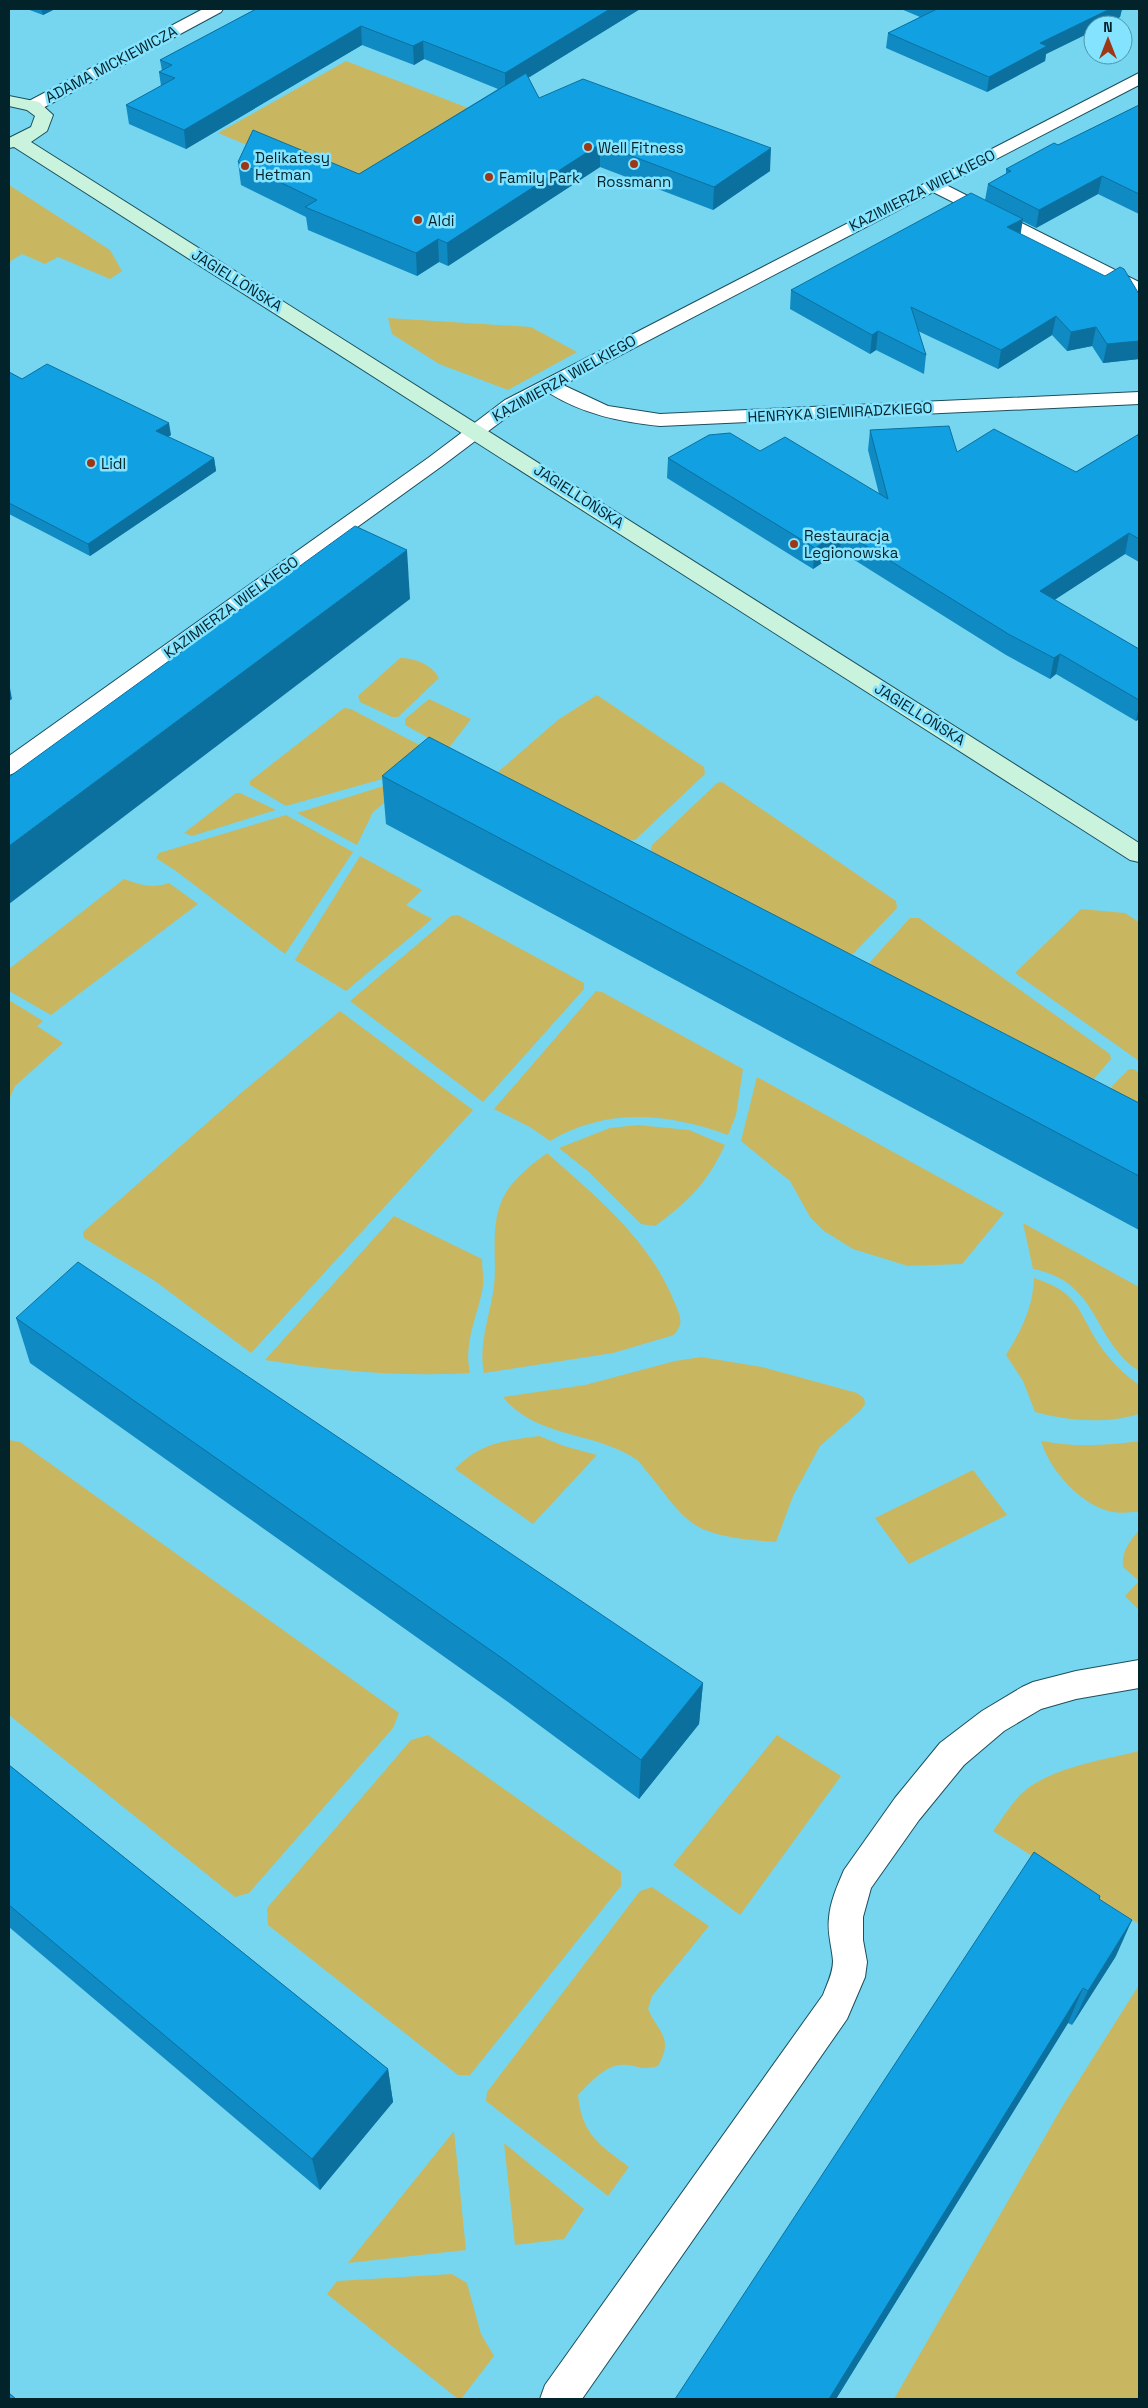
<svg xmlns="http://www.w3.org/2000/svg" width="1148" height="2408" viewBox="0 0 1148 2408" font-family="'Space Grotesk',sans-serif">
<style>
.green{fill:#c9b660}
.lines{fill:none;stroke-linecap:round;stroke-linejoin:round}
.lane-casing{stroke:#1b4f5d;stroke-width:2}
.street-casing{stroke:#1b4f5d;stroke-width:2}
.secondary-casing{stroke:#1b4f5d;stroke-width:2}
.lane{fill:#fff;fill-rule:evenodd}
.street{fill:#fff;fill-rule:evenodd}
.secondary{fill:#caf3de;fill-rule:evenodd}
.wall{fill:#0f8ac2}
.shaded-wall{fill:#0c709e}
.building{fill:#11a0e2;stroke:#0c709e}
.poi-dot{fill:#9e3715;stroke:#84e3fe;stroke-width:2}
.labels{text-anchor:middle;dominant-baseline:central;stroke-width:5;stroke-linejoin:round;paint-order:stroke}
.far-street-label{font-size:15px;fill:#03232b;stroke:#84e3fe}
.far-poi-label{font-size:15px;fill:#03232b;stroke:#84e3fe;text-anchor:start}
</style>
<rect width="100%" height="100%" fill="#76d6f0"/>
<g class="green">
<path d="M 346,61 L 476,111 L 349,187 L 218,133 Z"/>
<path d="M 9,185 L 110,250 L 122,271 L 110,279 L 58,257 L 45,264 L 22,254 L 9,262 Z"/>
<path d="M 388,318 L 531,327 L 577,352 L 508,390 L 439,364 L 392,334 Z"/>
<path d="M 400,658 C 415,658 431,664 439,678 L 398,717 L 392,717 L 360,702 L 358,696 Z"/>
<path d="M 597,695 L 704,767 L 705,774 L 635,840 L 623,840 L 498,772 L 559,719 Z"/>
<path d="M 429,699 L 471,719 L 448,749 L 405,725 L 405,719 Z"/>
<path d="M 344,708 L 351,709 L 444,758 L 386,778 L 286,806 L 250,785 L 250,781 Z"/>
<path d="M 419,775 L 373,812 L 357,845 L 297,813 Z"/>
<path d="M 722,782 L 896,901 L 897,908 L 854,953 L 846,955 L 651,851 L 652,845 L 717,783 Z"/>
<path d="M 236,793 L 240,793 L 276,810 L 192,836 L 184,833 Z"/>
<path d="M 286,815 L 353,852 L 285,954 L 176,871 L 156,858 L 159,853 Z"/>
<path d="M 360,856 L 422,890 L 406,905 L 432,919 L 346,991 L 295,960 Z"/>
<path d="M 124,879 C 141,885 152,889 169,883 L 198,904 L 51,1015 L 9,991 L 9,969 Z"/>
<path d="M 1081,909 L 1125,913 L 1139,922 L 1139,1061 L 1015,973 Z"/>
<path d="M 458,915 L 584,983 L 584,989 L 483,1102 L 350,1001 L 451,916 Z"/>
<path d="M 910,918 L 919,918 L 1110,1054 L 1111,1059 L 1094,1079 L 1084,1077 L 872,969 L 870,962 Z"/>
<path d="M 596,991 L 602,992 L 743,1069 L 736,1115 L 728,1135 C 668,1113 607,1107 550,1141 L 530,1127 L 494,1109 Z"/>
<path d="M 9,1000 L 43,1021 L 37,1026 L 63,1043 L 15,1086 L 9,1100 Z"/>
<path d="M 340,1011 L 473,1110 L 251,1353 L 155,1281 L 84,1238 L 83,1232 L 241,1093 Z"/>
<path d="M 1129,1069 L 1134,1069 L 1139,1073 L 1139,1108 L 1113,1094 L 1112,1086 Z"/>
<path d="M 757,1077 L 1004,1213 L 962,1264 L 908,1266 L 853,1249 L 824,1231 L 810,1217 L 790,1181 L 741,1141 Z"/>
<path d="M 638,1125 L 689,1130 L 725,1145 C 707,1183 689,1201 655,1226 L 641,1224 L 589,1172 L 559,1148 L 610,1128 Z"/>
<path d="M 547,1153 C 595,1196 648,1238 673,1299 C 676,1306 682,1317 680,1325 C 679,1328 676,1332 674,1335 L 613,1353 L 484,1373 C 478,1345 490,1315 494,1287 C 497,1258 490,1227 502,1200 C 511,1180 530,1166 547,1153 Z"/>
<path d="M 394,1216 L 482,1259 C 482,1268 484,1278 483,1286 C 478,1316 463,1342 470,1373 C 400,1377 333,1371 265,1360 Z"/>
<path d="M 1023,1223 L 1139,1287 L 1139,1371 C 1091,1339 1100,1282 1033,1269 Z"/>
<path d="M 1034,1278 C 1079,1293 1076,1308 1099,1344 C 1109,1360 1124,1374 1139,1385 L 1139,1414 C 1106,1424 1068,1421 1035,1412 L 1023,1381 L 1006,1355 C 1021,1331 1033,1308 1034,1278 Z"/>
<path d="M 701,1357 L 762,1367 L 857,1393 L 864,1398 L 865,1404 L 860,1411 L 820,1446 L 793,1496 L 776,1542 C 752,1540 728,1539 705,1530 C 680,1520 665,1492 647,1472 C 643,1467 640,1461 634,1458 C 593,1431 536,1438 503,1397 L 585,1385 L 675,1361 Z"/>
<path d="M 539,1436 L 564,1446 L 597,1455 L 533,1524 L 455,1469 C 481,1442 504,1441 539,1436 Z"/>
<path d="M 9,1440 L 20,1442 L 399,1713 L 393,1728 L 249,1893 L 235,1897 L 9,1715 Z"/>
<path d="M 1041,1441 C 1075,1447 1105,1446 1139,1441 L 1139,1512 C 1130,1512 1118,1514 1108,1511 C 1078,1502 1050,1470 1041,1441 Z"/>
<path d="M 973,1470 L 1007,1515 L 909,1564 L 875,1518 Z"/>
<path d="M 1139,1530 L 1139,1610 L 1125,1596 L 1139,1581 L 1123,1567 C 1121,1552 1130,1541 1139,1530 Z"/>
<path d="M 428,1735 L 621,1872 L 621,1886 L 470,2075 L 458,2075 L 268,1925 L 267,1908 L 411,1740 Z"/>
<path d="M 777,1735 L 841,1776 L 740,1915 L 673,1865 Z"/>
<path d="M 1139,1751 L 1139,1924 L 993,1831 C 1002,1819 1010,1805 1021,1794 C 1048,1768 1103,1760 1139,1751 Z"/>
<path d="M 652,1887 L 709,1926 L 652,1996 L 648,2009 C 659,2034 674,2037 658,2066 C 642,2070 642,2067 627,2065 C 607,2062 591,2082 578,2095 C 582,2135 599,2144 629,2167 L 608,2196 L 486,2101 L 487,2092 L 640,1891 Z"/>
<path d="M 1139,1985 L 1139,2399 L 894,2399 L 1062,2107 Z"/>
<path d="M 454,2131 L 466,2250 L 348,2263 Z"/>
<path d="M 504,2143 L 584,2209 L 564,2239 L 515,2245 Z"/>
<path d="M 452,2274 L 467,2283 L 481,2334 L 494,2356 L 461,2399 L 458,2399 L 327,2294 L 337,2281 Z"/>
</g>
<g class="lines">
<defs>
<path id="lane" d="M 1139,1660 L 1139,1688 L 1076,1699 L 1041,1709 L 1004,1731 L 964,1765 L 919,1820 L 871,1888 L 863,1917 L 863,1940 L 867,1962 L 865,1977 L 847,2019 L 582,2399 L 540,2399 L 545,2385 L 823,1995 C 827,1984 833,1973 833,1961 C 832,1947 827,1933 829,1918 C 830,1902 838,1884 844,1870 L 895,1798 L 940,1743 L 982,1711 L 1022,1687 L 1033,1682 L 1076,1671 Z"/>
<g id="street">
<path d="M 203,9 L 223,9 L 221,12 L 39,110 L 27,110 L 24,106 L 27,102 Z"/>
<path d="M 1139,73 L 1139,85 L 946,185 L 1139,282 L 1139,295 L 933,192 L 563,385 L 608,406 L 660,414 L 1139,392 L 1139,404 L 660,426 C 620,422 583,414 549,393 L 519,408 L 442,466 L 17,772 L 9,775 L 9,756 L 428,458 L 505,400 Z"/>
</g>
<path id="secondary" d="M 9,96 L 39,102 L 53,115 L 47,131 L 31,142 L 1139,843 L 1139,862 L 1130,860 L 14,147 L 9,148 L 9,138 L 31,127 L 35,116 L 27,110 L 9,106 Z"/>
</defs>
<use href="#lane" class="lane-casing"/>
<use href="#street" class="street-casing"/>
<use href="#secondary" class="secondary-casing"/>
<use href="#lane" class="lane"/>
<use href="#street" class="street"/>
<use href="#secondary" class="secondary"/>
</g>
<g class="wall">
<path d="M 27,9 L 55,9 L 43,15 Z"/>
<path d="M 256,9 L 640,9 L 528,78 L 539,98 L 770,171 L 713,210 L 600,167 L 448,266 L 439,262 L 417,276 L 308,230 L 306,217 L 241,185 L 238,162 L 359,174 L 498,89 L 424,59 L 414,65 L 362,45 L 186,149 L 129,124 L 126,105 L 161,86 L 159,72 L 162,71 L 160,60 Z"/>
<path d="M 901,9 L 1122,9 L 1120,17 L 1105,25 L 1093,25 L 1093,31 L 1046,54 L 1045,61 L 987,92 L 886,48 L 888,33 L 920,17 Z"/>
<path d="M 1139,105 L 1139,214 L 1098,194 L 1036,228 L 1022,221 L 1020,234 L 1139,294 L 1139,359 L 1103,363 L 1092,346 L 1067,351 L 1052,335 L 998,369 L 918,331 L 926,355 L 924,374 L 876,350 L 870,354 L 790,309 L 791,290 L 985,200 L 988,184 L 1006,174 L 1006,169 L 1058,145 Z"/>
<path d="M 9,372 L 22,379 L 171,435 L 168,437 L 214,458 L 216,471 L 90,556 L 9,514 Z"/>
<path d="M 870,430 L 957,452 L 1076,472 L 1139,434 L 1139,562 L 1125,554 L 1054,600 L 1139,649 L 1139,719 L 1136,721 L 1056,674 L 1050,679 L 1006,655 L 840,551 L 813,569 L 667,478 L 668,458 L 760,451 L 879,494 L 868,450 Z"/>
<path d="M 382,776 L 1139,1103 L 1139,1230 L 386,824 Z"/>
<path d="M 16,1318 L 703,1683 L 699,1724 L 639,1799 L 508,1702 L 30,1363 Z"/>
<path d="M 9,1765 L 388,2069 L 393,2102 L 320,2190 L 9,1927 Z"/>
<path d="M 1116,1956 L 1072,2025 L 1068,2023 L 836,2399 L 675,2399 Z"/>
</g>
<g class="shaded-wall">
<path d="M 41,9 L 55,9 L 43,15 Z"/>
<path d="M 610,9 L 640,9 L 505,92 L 505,73 Z"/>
<path d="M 1110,9 L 1122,9 L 1120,17 L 1105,25 L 1093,25 L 1093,31 L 1046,54 L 1045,61 L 987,92 L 989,77 L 1040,43 Z"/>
<path d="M 361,26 L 362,45 L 186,149 L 184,130 Z"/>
<path d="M 423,41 L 424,59 L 414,65 L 413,46 Z"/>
<path d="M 600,144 L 600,167 L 448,266 L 447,243 Z"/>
<path d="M 771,148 L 770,171 L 713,210 L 714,187 Z"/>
<path d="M 1102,176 L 1098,194 L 1036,228 L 1039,210 Z"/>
<path d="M 1023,219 L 1020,238 L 1007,227 Z"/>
<path d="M 438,239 L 439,262 L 417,276 L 416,253 Z"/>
<path d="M 1056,316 L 1052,335 L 998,369 L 1001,350 Z"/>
<path d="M 1096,327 L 1092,346 L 1067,351 L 1071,332 Z"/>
<path d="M 878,331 L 876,350 L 870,354 L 872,335 Z"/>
<path d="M 1139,341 L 1139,359 L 1103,363 L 1107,344 Z"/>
<path d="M 169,423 L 171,435 L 158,443 L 156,431 Z"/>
<path d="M 214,458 L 216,471 L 90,556 L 88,544 Z"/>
<path d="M 842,531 L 840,551 L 813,569 L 815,548 Z"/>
<path d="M 1129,533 L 1125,554 L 1036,612 L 1040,591 Z"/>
<path d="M 407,550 L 410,599 L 9,904 L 9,846 Z"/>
<path d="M 1060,654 L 1056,674 L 1050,679 L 1054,658 Z"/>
<path d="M 9,683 L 12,699 L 9,701 Z"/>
<path d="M 1139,706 L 1139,719 L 1136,721 Z"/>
<path d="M 703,1683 L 699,1724 L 639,1799 L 641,1760 Z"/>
<path d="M 1132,1920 L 1116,1956 L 1072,2025 L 1088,1991 Z"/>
<path d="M 1083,1988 L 1068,2023 L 836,2399 L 829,2399 Z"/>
<path d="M 388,2069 L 393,2102 L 320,2190 L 312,2159 Z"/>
</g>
<g class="building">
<path d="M 256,9 L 610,9 L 505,73 L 423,41 L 413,46 L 361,26 L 184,130 L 126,105 L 175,78 L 159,72 L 172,65 L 160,60 Z"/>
<path d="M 936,9 L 1110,9 L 1040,43 L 1047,46 L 989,77 L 888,33 L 937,9 Z"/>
<path d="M 526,73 L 539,98 L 583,79 L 771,148 L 714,187 L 600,144 L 447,243 L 438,239 L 416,253 L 305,207 L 317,200 L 238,162 L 253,130 L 359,174 Z"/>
<path d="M 1139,105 L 1139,194 L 1102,176 L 1039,210 L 988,184 L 1011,171 L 1006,169 L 1054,143 L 1058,145 Z"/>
<path d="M 971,193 L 1023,219 L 1007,227 L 1105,276 L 1120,267 L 1124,269 L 1139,294 L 1139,341 L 1107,344 L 1096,327 L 1071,332 L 1056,316 L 1001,350 L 911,307 L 926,355 L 878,331 L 872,335 L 791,290 Z"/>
<path d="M 47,364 L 169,423 L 156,431 L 214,458 L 88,544 L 9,503 L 9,372 L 22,379 Z"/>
<path d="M 949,426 L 957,452 L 994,429 L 1076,472 L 1139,434 L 1139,539 L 1129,533 L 1040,591 L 1139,649 L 1139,700 L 1060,654 L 1054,658 L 1010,635 L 842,531 L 815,548 L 668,458 L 709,435 L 730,433 L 760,451 L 785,437 L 888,499 L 870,430 Z"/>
<path d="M 355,526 L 407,550 L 9,846 L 9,777 Z"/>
<path d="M 429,737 L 1139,1103 L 1139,1176 L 382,776 Z"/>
<path d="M 78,1262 L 703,1683 L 641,1760 L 506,1661 L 16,1318 Z"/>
<path d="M 9,1765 L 388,2069 L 312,2159 L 9,1905 Z"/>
<path d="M 1034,1852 L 1100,1896 L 1099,1899 L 1132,1920 L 1088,1991 L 1083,1988 L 829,2399 L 675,2399 Z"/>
<path d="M 9,2393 L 16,2399 L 9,2399 Z"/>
</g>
<g class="poi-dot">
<circle cx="588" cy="147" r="5"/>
<circle cx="634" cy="164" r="5"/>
<circle cx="245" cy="166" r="5"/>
<circle cx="489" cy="177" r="5"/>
<circle cx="418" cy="220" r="5"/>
<circle cx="91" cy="463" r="5"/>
<circle cx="794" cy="544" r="5"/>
</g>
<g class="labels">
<g class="far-street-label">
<text transform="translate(111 64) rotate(-28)">ADAMA MICKIEWICZA</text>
<text transform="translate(922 190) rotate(-27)">KAZIMIERZA WIELKIEGO</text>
<text transform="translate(237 280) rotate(32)">JAGIELLOŃSKA</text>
<text transform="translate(564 378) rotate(-29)">KAZIMIERZA WIELKIEGO</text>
<text transform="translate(840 412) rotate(-3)">HENRYKA SIEMIRADZKIEGO</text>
<text transform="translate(579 496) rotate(33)">JAGIELLOŃSKA</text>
<text transform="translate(231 607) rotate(-36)">KAZIMIERZA WIELKIEGO</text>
<text transform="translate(920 714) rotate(32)">JAGIELLOŃSKA</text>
</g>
<g class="far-poi-label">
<text x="598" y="147">Well Fitness</text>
<text x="255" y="157">Delikatesy<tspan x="255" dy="17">Hetman</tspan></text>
<text x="499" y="177">Family Park</text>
<text x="634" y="181" text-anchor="middle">Rossmann</text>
<text x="428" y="220">Aldi</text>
<text x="101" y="463">Lidl</text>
<text x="804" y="535">Restauracja<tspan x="804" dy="17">Legionowska</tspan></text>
</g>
</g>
<rect width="1148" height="2408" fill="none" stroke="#03232b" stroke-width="20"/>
<g transform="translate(1108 40)"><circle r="24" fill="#84e3fe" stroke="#5096aa"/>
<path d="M0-4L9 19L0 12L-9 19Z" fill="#9e3715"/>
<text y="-8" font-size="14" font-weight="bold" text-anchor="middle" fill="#03232b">N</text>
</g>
</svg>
